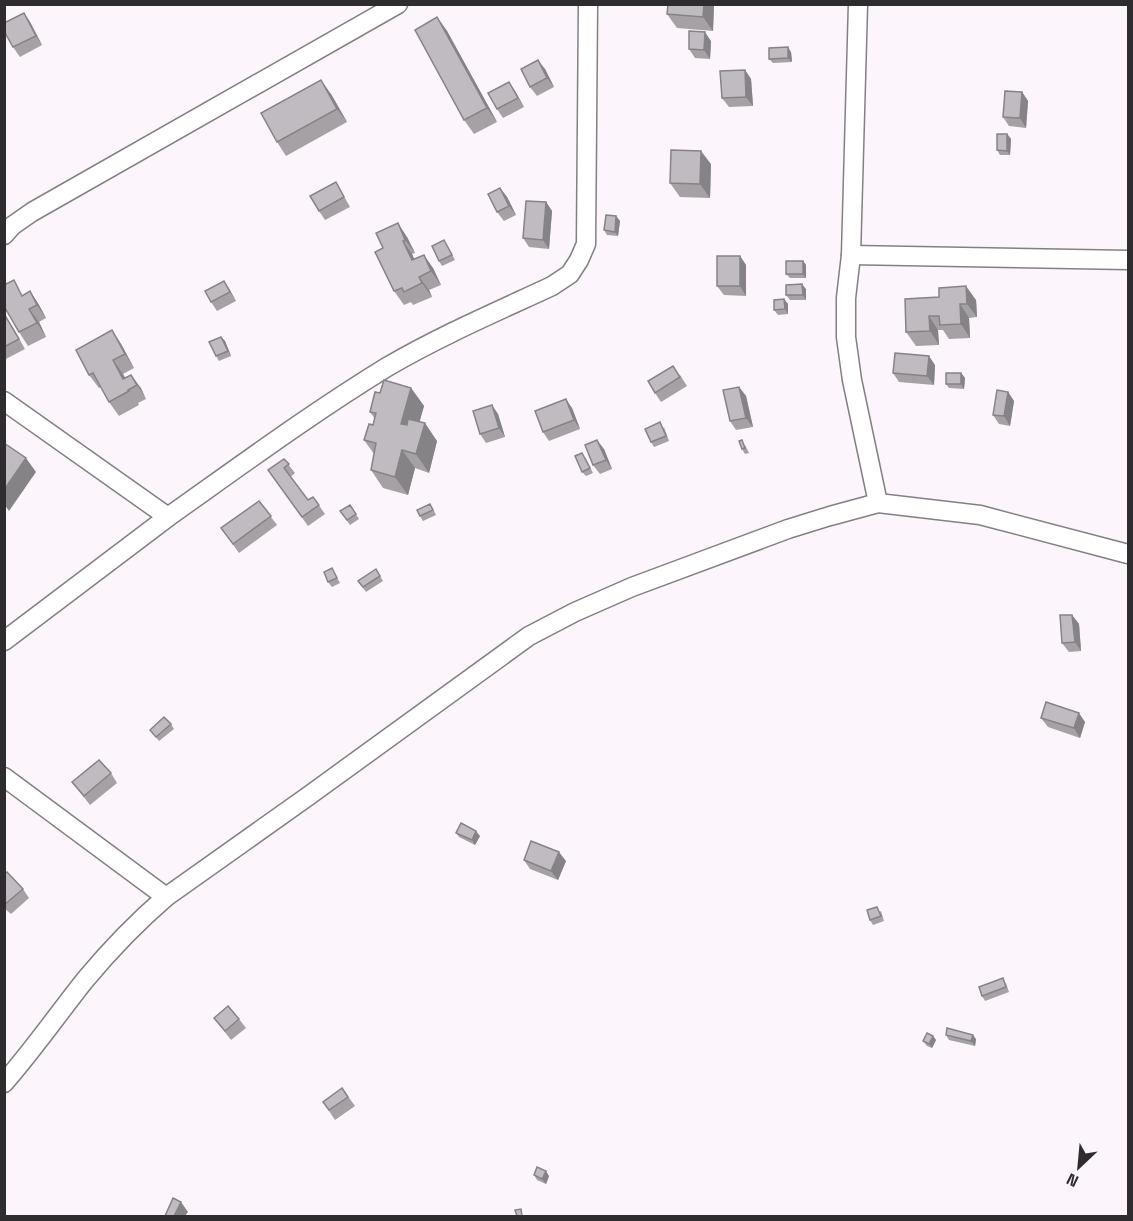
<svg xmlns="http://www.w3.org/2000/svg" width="1133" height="1221" viewBox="0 0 1133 1221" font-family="'Space Grotesk',sans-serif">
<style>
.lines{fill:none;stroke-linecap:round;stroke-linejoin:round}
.minor-casing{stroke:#847f84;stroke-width:21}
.minor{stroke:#fff;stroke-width:18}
.wall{fill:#a5a1a5}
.shaded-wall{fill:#868386}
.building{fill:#c0bbc0;stroke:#868386;stroke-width:1.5}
</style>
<rect width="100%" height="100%" fill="#fcf6fc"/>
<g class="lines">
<defs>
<g id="minor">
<path d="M 4,235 L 12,226 L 32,212 L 398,4"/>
<path d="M 851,255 L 1128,260"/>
<path d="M 4,401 L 168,517 C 240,466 312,413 387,367 C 440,336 496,312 552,286 L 570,274 L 579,260 L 586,244 L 588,4"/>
<path d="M 878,503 L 980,515 L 1128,554"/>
<path d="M 4,641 L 168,517"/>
<path d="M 4,777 L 166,897"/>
<path d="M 4,1083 C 33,1050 58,1014 85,980 C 110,950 137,922 166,897 L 307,797 L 529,636 L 575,612 L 632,587 L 788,529 L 830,516 L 878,503 L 852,380 L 846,337 L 846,298 L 851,255 L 858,4"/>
</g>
</defs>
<use href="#minor" class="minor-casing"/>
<use href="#minor" class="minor"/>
</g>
<g class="wall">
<path d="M 668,4 L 714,4 L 713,31 L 677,28 L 667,14 Z"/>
<path d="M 24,13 L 30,22 L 42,45 L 20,57 L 13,47 Z"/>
<path d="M 437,17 L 447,31 L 497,122 L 474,134 L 464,120 Z"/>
<path d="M 711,41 L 710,59 L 695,58 L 689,49 Z"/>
<path d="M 791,52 L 792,62 L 773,63 L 769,59 Z"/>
<path d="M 545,69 L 554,87 L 537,96 L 530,87 Z"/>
<path d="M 745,70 L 751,79 L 753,106 L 729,107 L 722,98 Z"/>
<path d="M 515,91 L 524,107 L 503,118 L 497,109 Z"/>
<path d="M 1022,92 L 1028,101 L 1026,128 L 1009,126 L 1003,117 Z"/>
<path d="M 331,94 L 347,122 L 286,156 L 277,142 Z"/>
<path d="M 1007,134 L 1011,139 L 1010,155 L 1000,155 L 997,150 Z"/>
<path d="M 711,164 L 710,198 L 680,197 L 670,183 Z"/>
<path d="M 336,182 L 350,207 L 325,220 L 319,211 Z"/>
<path d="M 500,188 L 507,197 L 516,215 L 504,221 L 497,212 Z"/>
<path d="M 546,202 L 552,211 L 549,249 L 529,247 L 523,238 Z"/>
<path d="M 616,216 L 620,221 L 618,236 L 607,235 L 604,230 Z"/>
<path d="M 407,237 L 415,253 L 412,254 L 414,259 L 433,268 L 441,285 L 429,290 L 432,297 L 413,305 L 411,302 L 404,305 L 394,291 L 375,252 Z"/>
<path d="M 447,245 L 455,260 L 442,266 L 439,261 Z"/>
<path d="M 740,256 L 746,265 L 746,296 L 724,295 L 717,286 Z"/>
<path d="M 803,261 L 806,265 L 806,278 L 790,278 L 786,274 Z"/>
<path d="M 224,281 L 236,301 L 217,311 L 211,302 Z"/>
<path d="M 806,289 L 806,300 L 790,300 L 786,295 Z"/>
<path d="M 30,291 L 39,305 L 46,318 L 39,322 L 46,337 L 28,346 L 19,332 L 24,295 Z"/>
<path d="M 784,299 L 788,304 L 788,314 L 778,315 L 774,310 Z"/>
<path d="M 905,299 L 976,300 L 977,317 L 969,318 L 970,338 L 949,339 L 943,330 L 938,330 L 939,345 L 916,346 L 906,332 Z"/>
<path d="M 4,317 L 12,326 L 25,349 L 4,360 Z"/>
<path d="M 112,330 L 121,344 L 134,368 L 123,374 L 125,378 L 131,375 L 146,399 L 138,403 L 139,405 L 119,416 L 109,402 L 101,387 L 99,388 L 89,375 Z"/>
<path d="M 221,337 L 225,341 L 231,356 L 219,361 L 216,356 Z"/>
<path d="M 935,365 L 934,385 L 899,382 L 893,373 Z"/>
<path d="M 961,373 L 965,378 L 964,389 L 949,388 L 946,384 Z"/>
<path d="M 680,375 L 687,386 L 661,402 L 655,393 Z"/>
<path d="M 739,387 L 746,396 L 753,427 L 736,430 L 730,421 Z"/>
<path d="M 411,388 L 424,406 L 419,422 L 437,441 L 429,473 L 415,468 L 408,495 L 383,488 L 371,470 L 374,454 L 364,440 L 373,425 L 375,419 L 370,412 L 380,393 Z"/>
<path d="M 1008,392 L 1014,401 L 1010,426 L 999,424 L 993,415 Z"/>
<path d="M 572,408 L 580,429 L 549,441 L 543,432 Z"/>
<path d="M 498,414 L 505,437 L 486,443 L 480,434 Z"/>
<path d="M 664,427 L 669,441 L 654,447 L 651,442 Z"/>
<path d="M 745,445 L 749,453 L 745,454 L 742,449 Z"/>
<path d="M 604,449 L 612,469 L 600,474 L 593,465 Z"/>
<path d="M 585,457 L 593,473 L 586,476 L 582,472 Z"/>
<path d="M 284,459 L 295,473 L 290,477 L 308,500 L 313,497 L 325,514 L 308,526 L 268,470 Z"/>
<path d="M 259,501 L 277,525 L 239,553 L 221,528 Z"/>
<path d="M 350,505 L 359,519 L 350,525 L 340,511 Z"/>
<path d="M 433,509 L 436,515 L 423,521 L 420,516 Z"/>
<path d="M 332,568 L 340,583 L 332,587 L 328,582 Z"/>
<path d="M 376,569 L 383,581 L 366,592 L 358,581 Z"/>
<path d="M 1072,615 L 1079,624 L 1081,651 L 1069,652 L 1062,643 Z"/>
<path d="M 1041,718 L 1085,722 L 1080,738 L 1048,727 Z"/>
<path d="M 171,724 L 174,729 L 159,741 L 150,730 Z"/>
<path d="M 111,773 L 117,783 L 90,805 L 72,782 Z"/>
<path d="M 456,833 L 480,836 L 475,845 L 459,837 Z"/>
<path d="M 524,860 L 566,861 L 558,880 L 530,869 Z"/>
<path d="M 4,874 L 23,889 L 29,898 L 11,914 L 4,908 Z"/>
<path d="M 881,911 L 884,921 L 873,925 L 870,920 Z"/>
<path d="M 1006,983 L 1009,992 L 985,1001 L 982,996 Z"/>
<path d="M 214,1018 L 239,1019 L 246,1028 L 231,1040 Z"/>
<path d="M 946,1035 L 976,1039 L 975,1046 L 949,1040 Z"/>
<path d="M 933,1036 L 936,1040 L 932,1048 L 927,1046 L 923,1041 Z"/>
<path d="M 342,1088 L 355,1106 L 335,1120 L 323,1102 Z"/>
<path d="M 534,1175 L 549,1176 L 546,1184 L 537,1180 Z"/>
</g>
<g class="shaded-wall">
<path d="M 704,4 L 714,4 L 713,31 L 703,17 Z"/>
<path d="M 24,13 L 30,22 L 42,45 L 36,36 Z"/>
<path d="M 437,17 L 447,31 L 497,122 L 487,108 Z"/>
<path d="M 705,32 L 711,41 L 710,59 L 704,50 Z"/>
<path d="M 788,47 L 791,52 L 792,62 L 788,58 Z"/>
<path d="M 538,60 L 545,69 L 554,87 L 547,78 Z"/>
<path d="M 745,70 L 751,79 L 753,106 L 746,97 Z"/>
<path d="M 321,80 L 331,94 L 347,122 L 337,109 Z"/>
<path d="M 509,82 L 515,91 L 524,107 L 518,98 Z"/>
<path d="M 1022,92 L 1028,101 L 1026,128 L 1020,118 Z"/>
<path d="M 1007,134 L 1011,139 L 1010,155 L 1007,151 Z"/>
<path d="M 701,151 L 711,164 L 710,198 L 700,184 Z"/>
<path d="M 500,188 L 507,197 L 516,215 L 509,206 Z"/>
<path d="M 546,202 L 552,211 L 549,249 L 543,240 Z"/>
<path d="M 616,216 L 620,221 L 618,236 L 615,232 Z"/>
<path d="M 398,223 L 407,237 L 415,253 L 405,240 Z"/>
<path d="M 403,241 L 412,254 L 421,274 L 412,260 Z"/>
<path d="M 424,255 L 433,268 L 441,285 L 431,271 Z"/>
<path d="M 740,256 L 746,265 L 746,296 L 740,286 Z"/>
<path d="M 803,261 L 806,265 L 806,278 L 803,274 Z"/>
<path d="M 419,277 L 429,290 L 432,297 L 422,283 Z"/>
<path d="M 224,281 L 230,290 L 236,301 L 230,292 Z"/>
<path d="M 802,284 L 806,289 L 806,300 L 803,295 Z"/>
<path d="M 966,286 L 976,300 L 977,317 L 967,304 Z"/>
<path d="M 30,291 L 39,305 L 46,318 L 37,305 Z"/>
<path d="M 784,299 L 788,304 L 788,314 L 785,309 Z"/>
<path d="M 960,304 L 969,318 L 970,338 L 961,324 Z"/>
<path d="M 29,309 L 39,322 L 46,337 L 37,323 Z"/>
<path d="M 929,316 L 938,330 L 939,345 L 930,331 Z"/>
<path d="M 112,330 L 121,344 L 134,368 L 125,354 Z"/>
<path d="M 221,337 L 225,341 L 231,356 L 228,351 Z"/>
<path d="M 929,356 L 935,365 L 934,385 L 927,376 Z"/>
<path d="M 113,360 L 123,374 L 131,388 L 123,379 Z"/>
<path d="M 961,373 L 965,378 L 964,389 L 961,384 Z"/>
<path d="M 131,375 L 141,388 L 146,399 L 137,385 Z"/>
<path d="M 739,387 L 746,396 L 753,427 L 746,418 Z"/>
<path d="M 411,388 L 424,406 L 414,442 L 401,424 Z"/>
<path d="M 1008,392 L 1014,401 L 1010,426 L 1004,416 Z"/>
<path d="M 566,399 L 572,408 L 580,429 L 574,420 Z"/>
<path d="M 492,405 L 498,414 L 505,437 L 499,428 Z"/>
<path d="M 425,423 L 437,441 L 429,473 L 416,454 Z"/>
<path d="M 597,440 L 604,449 L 612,469 L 606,460 Z"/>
<path d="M 402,450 L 415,468 L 408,495 L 395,477 Z"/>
<path d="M 26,458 L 36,472 L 9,511 L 4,504 L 4,490 Z"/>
<path d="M 1072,615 L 1079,624 L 1081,651 L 1075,642 Z"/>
<path d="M 1079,713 L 1085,722 L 1080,738 L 1074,728 Z"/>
<path d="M 476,831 L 480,836 L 475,845 L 472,840 Z"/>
<path d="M 559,852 L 566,861 L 558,880 L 551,871 Z"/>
<path d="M 973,1035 L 976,1039 L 975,1046 L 971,1041 Z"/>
<path d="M 933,1036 L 936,1040 L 932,1048 L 929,1044 Z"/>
<path d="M 546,1171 L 549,1176 L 546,1184 L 542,1179 Z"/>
<path d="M 181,1202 L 188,1212 L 185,1216 L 174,1216 Z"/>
</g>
<g class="building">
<path d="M 668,4 L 704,4 L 703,17 L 667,14 Z"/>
<path d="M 24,13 L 36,36 L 13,47 L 4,31 L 4,23 Z"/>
<path d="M 437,17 L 487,108 L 464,120 L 415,30 Z"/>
<path d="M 689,31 L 705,32 L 704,50 L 689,49 Z"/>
<path d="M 788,47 L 788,58 L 769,59 L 769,48 Z"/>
<path d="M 538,60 L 547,78 L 530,87 L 521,69 Z"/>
<path d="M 745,70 L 746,97 L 722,98 L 720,71 Z"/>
<path d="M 321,80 L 337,109 L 277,142 L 261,113 Z"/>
<path d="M 509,82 L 518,98 L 497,109 L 488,93 Z"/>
<path d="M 1005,91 L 1022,92 L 1020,118 L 1003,117 Z"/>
<path d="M 997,134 L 1007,134 L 1007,151 L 997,150 Z"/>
<path d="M 671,150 L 701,151 L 700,184 L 670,183 Z"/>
<path d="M 336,182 L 344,197 L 319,211 L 310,196 Z"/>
<path d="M 500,188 L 509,206 L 497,212 L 488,194 Z"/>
<path d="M 526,201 L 546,202 L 543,240 L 523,238 Z"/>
<path d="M 606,215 L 616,216 L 615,232 L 604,230 Z"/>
<path d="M 398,223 L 405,240 L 403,241 L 412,260 L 424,255 L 431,271 L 419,277 L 422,283 L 404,292 L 402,288 L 394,291 L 375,252 L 383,248 L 376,233 Z"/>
<path d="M 444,240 L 452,255 L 439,261 L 432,246 Z"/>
<rect x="717" y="256" width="23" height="30"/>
<rect x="786" y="261" width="17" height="13"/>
<path d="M 14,280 L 22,296 L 30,291 L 37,305 L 29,309 L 37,323 L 19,332 L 4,306 L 4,285 Z"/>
<path d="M 224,281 L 230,292 L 211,302 L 205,291 Z"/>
<path d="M 802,284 L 803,295 L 786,295 L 786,285 Z"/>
<path d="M 966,286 L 967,304 L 960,304 L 961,324 L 940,325 L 939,316 L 929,316 L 930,331 L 906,332 L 905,299 L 939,297 L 939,288 Z"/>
<path d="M 784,299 L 785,309 L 774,310 L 774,300 Z"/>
<path d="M 4,317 L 6,317 L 19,339 L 4,347 Z"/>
<path d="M 112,330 L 125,354 L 113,360 L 123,379 L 131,375 L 137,385 L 128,390 L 129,391 L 109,402 L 93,373 L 89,375 L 76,350 Z"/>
<path d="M 221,337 L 228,351 L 216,356 L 209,342 Z"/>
<path d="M 895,353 L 929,356 L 927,376 L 893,373 Z"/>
<path d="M 673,366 L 680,377 L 655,393 L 648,381 Z"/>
<rect x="946" y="373" width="15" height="11"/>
<path d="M 384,380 L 411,388 L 401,424 L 407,425 L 408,419 L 425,423 L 416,454 L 402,450 L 395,477 L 371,470 L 376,443 L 364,440 L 369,424 L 373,425 L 376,413 L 370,412 L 375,392 L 380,393 Z"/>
<path d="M 739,387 L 746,418 L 730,421 L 723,390 Z"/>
<path d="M 997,390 L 1008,392 L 1004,416 L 993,415 Z"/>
<path d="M 566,399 L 574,420 L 543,432 L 535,411 Z"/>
<path d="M 492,405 L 499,428 L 480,434 L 473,411 Z"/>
<path d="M 660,422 L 666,436 L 651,442 L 645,429 Z"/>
<path d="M 597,440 L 606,460 L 593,465 L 585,445 Z"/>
<path d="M 742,440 L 745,448 L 742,449 L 739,441 Z"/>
<path d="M 4,443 L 26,458 L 4,490 Z"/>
<path d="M 582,453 L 590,468 L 582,472 L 575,456 Z"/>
<path d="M 284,459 L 289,464 L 284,468 L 308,500 L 313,497 L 319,505 L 302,517 L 268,470 Z"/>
<path d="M 259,501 L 271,516 L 233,544 L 221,528 Z"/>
<path d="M 430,504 L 433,510 L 420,516 L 417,510 Z"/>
<path d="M 350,505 L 356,514 L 347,520 L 340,511 Z"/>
<path d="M 332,568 L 337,578 L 328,582 L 324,572 Z"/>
<path d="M 376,569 L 380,576 L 363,587 L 358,581 Z"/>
<path d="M 1060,615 L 1072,615 L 1075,642 L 1062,643 Z"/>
<path d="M 1046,702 L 1079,713 L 1074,728 L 1041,718 Z"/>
<path d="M 164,717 L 171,724 L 156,737 L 150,730 Z"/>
<path d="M 99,760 L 111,773 L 84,796 L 72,782 Z"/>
<path d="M 461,823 L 476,831 L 472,840 L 456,833 Z"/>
<path d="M 531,841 L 559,852 L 551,871 L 524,860 Z"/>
<path d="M 7,872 L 23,889 L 4,905 L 4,874 Z"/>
<path d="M 877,907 L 881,916 L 870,920 L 867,910 Z"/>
<path d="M 1003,978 L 1006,987 L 982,996 L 979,987 Z"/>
<path d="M 228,1006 L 239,1019 L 225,1031 L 214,1018 Z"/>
<path d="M 947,1028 L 973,1035 L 971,1041 L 946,1035 Z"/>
<path d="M 927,1033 L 933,1036 L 929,1044 L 923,1041 Z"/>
<path d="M 342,1088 L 348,1097 L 329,1110 L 323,1102 Z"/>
<path d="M 537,1167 L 546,1171 L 542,1179 L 534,1175 Z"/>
<path d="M 173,1198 L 181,1202 L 174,1216 L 165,1216 Z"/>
<path d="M 521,1209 L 522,1216 L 517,1216 L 515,1210 Z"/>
</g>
<rect width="1133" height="1221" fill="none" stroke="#2e2c2e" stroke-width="12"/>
<g transform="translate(1079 1167) rotate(206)" stroke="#fcf6fc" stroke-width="4.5" paint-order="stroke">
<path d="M0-4.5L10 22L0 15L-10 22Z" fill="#2e2c2e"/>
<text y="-9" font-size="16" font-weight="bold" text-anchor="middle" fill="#2e2c2e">N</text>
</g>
</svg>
